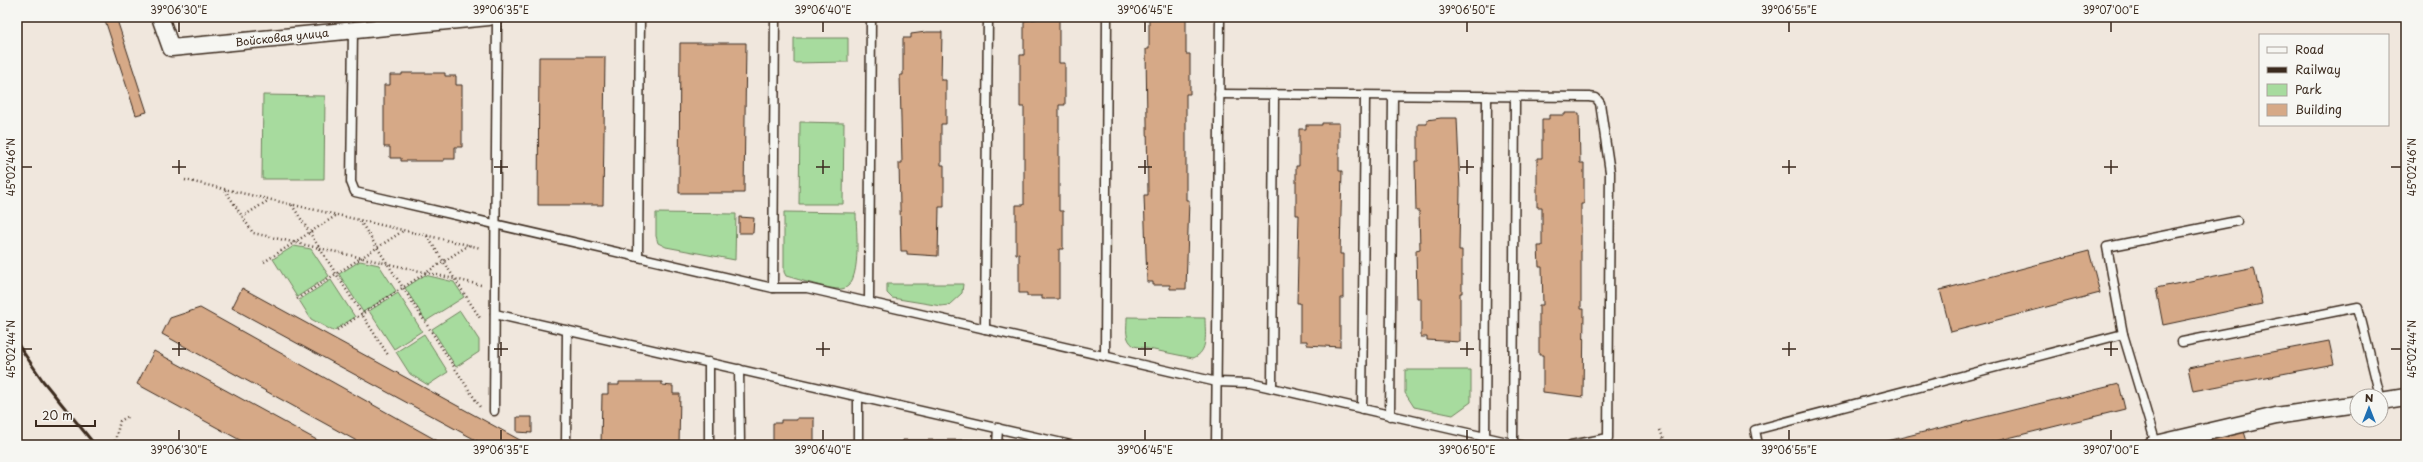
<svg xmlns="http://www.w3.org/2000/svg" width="2423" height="462" viewBox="0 0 2423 462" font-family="'Playpen Sans',sans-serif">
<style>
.green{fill:#a7db9e;stroke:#71825e}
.building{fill:#d6a987;stroke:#3b2a1e}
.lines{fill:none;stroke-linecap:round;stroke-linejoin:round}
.lane-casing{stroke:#3b2a1e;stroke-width:11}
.street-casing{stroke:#3b2a1e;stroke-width:19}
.path{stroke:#3b2a1e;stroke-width:2.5;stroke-dasharray:1 3;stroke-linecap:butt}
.lane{stroke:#f6f6f2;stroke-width:8}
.street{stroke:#f6f6f2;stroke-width:16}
.rail{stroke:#3b2a1e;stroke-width:3}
.ticks{fill:none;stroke:#3b2a1e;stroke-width:1.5}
.labels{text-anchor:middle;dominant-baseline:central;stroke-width:3;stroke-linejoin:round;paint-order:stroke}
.street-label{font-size:11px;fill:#3b2a1e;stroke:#f6f6f2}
.neatline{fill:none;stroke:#3b2a1e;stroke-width:1.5}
.ticks-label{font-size:10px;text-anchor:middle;fill:#3b2a1e}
</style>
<rect width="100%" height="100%" fill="#f0e7dd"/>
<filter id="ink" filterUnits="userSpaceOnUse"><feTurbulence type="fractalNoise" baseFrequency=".025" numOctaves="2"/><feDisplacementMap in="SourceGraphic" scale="8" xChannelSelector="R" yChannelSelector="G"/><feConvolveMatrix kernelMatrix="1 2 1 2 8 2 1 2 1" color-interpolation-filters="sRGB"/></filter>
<g filter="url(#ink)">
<g class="green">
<path d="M 794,38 L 848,38 L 848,62 L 794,63 Z"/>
<path d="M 263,95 L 325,96 L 324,179 L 262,179 Z"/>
<path d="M 800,122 L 844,123 L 843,204 L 799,204 Z"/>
<path d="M 784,212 L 856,213 C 856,229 863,288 841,289 C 830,290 798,279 786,276 L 784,272 Z"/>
<path d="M 656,213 L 736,214 L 735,260 L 666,247 L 658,243 L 656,236 Z"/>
<path d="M 294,246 L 311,249 L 329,276 L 297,297 L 273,259 Z"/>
<path d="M 360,261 L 379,265 L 396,291 L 363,312 L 339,274 Z"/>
<path d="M 425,275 L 454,282 L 464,297 L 426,321 L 405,288 Z"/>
<path d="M 331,280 L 355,317 L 333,331 L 311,319 L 299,300 Z"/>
<path d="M 887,284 L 963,284 L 962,293 L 949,305 L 941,306 L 892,298 L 887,293 Z"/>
<path d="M 398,293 L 422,331 L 394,349 L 369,311 Z"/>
<path d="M 460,311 L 479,340 L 479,352 L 456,367 L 432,329 Z"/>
<path d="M 1127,317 L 1205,318 C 1205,333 1209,352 1193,358 L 1134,346 C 1124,339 1127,329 1127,317 Z"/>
<path d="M 424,334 L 448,372 L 428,385 L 410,374 L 396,352 Z"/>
<path d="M 1405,370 L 1471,370 L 1471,402 L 1453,415 L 1414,407 L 1405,393 Z"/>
</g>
<g class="building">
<path d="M 104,17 L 116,17 L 147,112 L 136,115 Z"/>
<path d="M 1047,17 L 1059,17 L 1059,63 L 1065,63 L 1065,105 L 1059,105 L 1059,211 L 1063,211 L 1063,249 L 1059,249 L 1059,299 L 1042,299 L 1042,296 L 1027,296 L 1027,293 L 1019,293 L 1019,254 L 1016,254 L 1016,205 L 1024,205 L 1024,107 L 1020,107 L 1020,55 L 1024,55 L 1024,21 Z"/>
<path d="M 1149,17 L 1186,17 L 1186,54 L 1190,54 L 1190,94 L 1186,94 L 1186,200 L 1189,200 L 1186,289 L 1170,289 L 1170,285 L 1153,285 L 1153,282 L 1147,282 L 1144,195 L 1148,195 L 1146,49 L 1149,49 Z"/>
<path d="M 926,32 L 942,32 L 941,80 L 946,80 L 946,124 L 941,124 L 941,165 L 944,165 L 944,207 L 939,207 L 938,256 L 907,254 L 907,251 L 901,251 L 899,163 L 902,163 L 900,75 L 903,75 L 903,38 L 911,38 L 911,34 Z"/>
<path d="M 680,43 L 746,43 L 744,193 L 679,193 Z"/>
<path d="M 539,57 L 605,57 L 603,205 L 538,205 Z"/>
<path d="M 402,73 L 445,73 L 445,76 L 456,76 L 456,85 L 462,85 L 462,147 L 455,147 L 455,159 L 444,159 L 444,161 L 401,161 L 401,158 L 390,158 L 390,147 L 384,147 L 384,85 L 390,85 L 390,75 L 402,75 Z"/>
<path d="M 1565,113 L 1579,113 L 1580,163 L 1584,163 L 1584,204 L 1581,204 L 1581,309 L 1584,309 L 1583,397 L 1543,392 L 1543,355 L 1539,355 L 1539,305 L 1543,305 L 1542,267 L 1539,267 L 1538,246 L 1542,246 L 1542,207 L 1537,207 L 1537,158 L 1542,158 L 1542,119 L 1549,119 L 1549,115 L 1565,115 Z"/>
<path d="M 1441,118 L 1457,118 L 1460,189 L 1459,250 L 1462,250 L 1462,293 L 1460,293 L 1460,342 L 1427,340 L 1427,337 L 1421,337 L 1421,298 L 1417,298 L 1416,250 L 1420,249 L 1419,211 L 1416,211 L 1415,161 L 1418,161 L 1418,124 L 1427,124 L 1427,120 Z"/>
<path d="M 1322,123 L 1339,123 L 1339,171 L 1342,171 L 1340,254 L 1343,254 L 1343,298 L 1340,298 L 1340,347 L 1307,345 L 1307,341 L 1300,341 L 1300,303 L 1297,303 L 1299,215 L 1296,215 L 1296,166 L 1299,166 L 1299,129 L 1306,129 L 1306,125 L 1322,125 Z"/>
<path d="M 739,217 L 754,218 L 753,233 L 739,233 Z"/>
<path d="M 2089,251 L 2100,293 L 1951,332 L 1940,290 Z"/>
<path d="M 2254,268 L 2262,304 L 2163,325 L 2156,288 Z"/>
<path d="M 242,288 L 529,445 L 485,445 L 232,308 Z"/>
<path d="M 200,308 L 445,445 L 364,445 L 162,334 L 170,318 Z"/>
<path d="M 2329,341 L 2334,364 L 2193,391 L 2188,368 Z"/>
<path d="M 154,351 L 326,445 L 249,445 L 137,384 Z"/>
<path d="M 619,382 L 662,382 L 662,385 L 673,386 L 673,394 L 680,394 L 679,445 L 601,445 L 602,394 L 608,394 L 608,385 L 619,385 Z"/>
<path d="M 2119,384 L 2125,409 L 1980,445 L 1871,445 Z"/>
<path d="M 517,417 L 532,417 L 532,433 L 517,432 Z"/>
<path d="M 797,418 L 814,418 L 814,445 L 773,445 L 773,423 L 781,423 L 781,420 L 797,420 Z"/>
<path d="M 2243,428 L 2248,445 L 2207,445 L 2205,438 Z"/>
<path d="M 903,440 L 969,440 L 969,445 L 902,445 Z"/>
</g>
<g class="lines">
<defs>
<g id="lane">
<path d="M 353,30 L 351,182 L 355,192 L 773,288 L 807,288 L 1217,382 L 1250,383 L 1520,445"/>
<path d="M 1219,94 L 1589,97 L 1596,98 L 1600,103 L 1610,172 L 1608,438 L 1571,445"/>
<path d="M 638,257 L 640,17"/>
<path d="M 773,288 L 775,17"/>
<path d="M 869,302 L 871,17"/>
<path d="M 495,314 L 1071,445"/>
<path d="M 985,329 L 988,17"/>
<path d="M 2182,342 L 2358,307 L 2380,396"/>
<path d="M 1105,356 L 1107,17"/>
<path d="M 709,362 L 709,445"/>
<path d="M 739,369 L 740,445"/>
<path d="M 1272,388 L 1274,95"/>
<path d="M 1362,409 L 1365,96"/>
<path d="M 494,411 L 497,17"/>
<path d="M 1390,416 L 1393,96"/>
<path d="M 566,443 L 567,330"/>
<path d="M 1513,443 L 1515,97"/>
<path d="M 2156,444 L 2123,334 L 2107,247 L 2237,221"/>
<path d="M 858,445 L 858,397"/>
<path d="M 997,445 L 998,428"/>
<path d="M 1216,445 L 1220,17"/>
<path d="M 1485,445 L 1487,96"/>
<path d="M 1758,445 L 1755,430 L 2123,334"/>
</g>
<g id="street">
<path d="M 160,17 L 171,48 L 489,17"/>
<path d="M 2381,401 L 2406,397"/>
<path d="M 2152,445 L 2276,416 L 2357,404"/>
</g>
</defs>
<use href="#lane" class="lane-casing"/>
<use href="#street" class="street-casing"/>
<g class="path">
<path d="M 185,180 L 481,248"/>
<path d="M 225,190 L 253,233 L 481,285"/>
<path d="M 292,205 L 388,355"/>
<path d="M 242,217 L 269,200"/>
<path d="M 360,221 L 480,407"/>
<path d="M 427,236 L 480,318"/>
<path d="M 264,262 L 337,215"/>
<path d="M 297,299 L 403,231"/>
<path d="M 337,330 L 469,245"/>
<path d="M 1660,430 L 1666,445"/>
<path d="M 114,445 L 120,421 L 129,416"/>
</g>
<use href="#lane" class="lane"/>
<use href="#street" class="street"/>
<path class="rail" d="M 17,343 L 43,381 L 95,445"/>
</g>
</g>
<path class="ticks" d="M 179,22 L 179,32M 501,22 L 501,32M 823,22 L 823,32M 1145,22 L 1145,32M 1467,22 L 1467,32M 1789,22 L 1789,32M 2111,22 L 2111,32M 179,160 L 179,174M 501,160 L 501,174M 823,160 L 823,174M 1145,160 L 1145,174M 1467,160 L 1467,174M 1789,160 L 1789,174M 2111,160 L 2111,174M 22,167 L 32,167M 172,167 L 186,167M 494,167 L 508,167M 816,167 L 830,167M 1138,167 L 1152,167M 1460,167 L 1474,167M 1782,167 L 1796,167M 2104,167 L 2118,167M 2391,167 L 2401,167M 179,342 L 179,356M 501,342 L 501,356M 823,342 L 823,356M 1145,342 L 1145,356M 1467,342 L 1467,356M 1789,342 L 1789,356M 2111,342 L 2111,356M 22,349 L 32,349M 172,349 L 186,349M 494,349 L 508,349M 816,349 L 830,349M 1138,349 L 1152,349M 1460,349 L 1474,349M 1782,349 L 1796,349M 2104,349 L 2118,349M 2391,349 L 2401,349M 179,430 L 179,440M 501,430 L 501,440M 823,430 L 823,440M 1145,430 L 1145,440M 1467,430 L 1467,440M 1789,430 L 1789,440M 2111,430 L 2111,440"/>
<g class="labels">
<g class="street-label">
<text transform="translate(282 37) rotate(-6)">Войсковая улица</text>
</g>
</g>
<rect width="2423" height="462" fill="none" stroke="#f6f6f2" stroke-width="44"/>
<rect x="2259" y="34" width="130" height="92" fill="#f6f6f2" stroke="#aba49d"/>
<rect x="2267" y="47" width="20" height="6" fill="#f6f6f2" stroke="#aba49d"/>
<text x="2295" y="54" font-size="12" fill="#3b2a1e">Road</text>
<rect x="2267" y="67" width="20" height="6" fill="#3b2a1e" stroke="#aba49d"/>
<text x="2295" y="74" font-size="12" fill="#3b2a1e">Railway</text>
<rect x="2267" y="84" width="20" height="12" fill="#a7db9e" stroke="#aba49d"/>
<text x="2295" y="94" font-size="12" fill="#3b2a1e">Park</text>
<rect x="2267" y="104" width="20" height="12" fill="#d6a987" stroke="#aba49d"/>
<text x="2295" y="114" font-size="12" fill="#3b2a1e">Building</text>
<g transform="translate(2369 408)"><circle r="19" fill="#f6f6f2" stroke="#aba49d"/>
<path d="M0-3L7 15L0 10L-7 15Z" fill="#1f6fb2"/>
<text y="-6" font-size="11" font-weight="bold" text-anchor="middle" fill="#3b2a1e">N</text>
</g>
<path d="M36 420v6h59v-6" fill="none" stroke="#3b2a1e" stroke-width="2"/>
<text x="42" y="420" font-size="12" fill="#3b2a1e" stroke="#f6f6f2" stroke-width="3" paint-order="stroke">20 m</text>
<rect x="22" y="22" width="2379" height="418" class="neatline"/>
<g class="ticks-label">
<text x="179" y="14">39°06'30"E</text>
<text x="501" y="14">39°06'35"E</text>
<text x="823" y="14">39°06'40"E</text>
<text x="1145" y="14">39°06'45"E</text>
<text x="1467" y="14">39°06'50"E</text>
<text x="1789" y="14">39°06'55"E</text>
<text x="2111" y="14">39°07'00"E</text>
<text transform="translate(11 167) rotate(-90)" y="4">45°02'46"N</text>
<text transform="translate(2412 167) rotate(-90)" y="4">45°02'46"N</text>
<text transform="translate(11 349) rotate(-90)" y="4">45°02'44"N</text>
<text transform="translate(2412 349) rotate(-90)" y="4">45°02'44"N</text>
<text x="179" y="454">39°06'30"E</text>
<text x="501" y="454">39°06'35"E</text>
<text x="823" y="454">39°06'40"E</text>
<text x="1145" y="454">39°06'45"E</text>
<text x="1467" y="454">39°06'50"E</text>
<text x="1789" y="454">39°06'55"E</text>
<text x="2111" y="454">39°07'00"E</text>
</g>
</svg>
